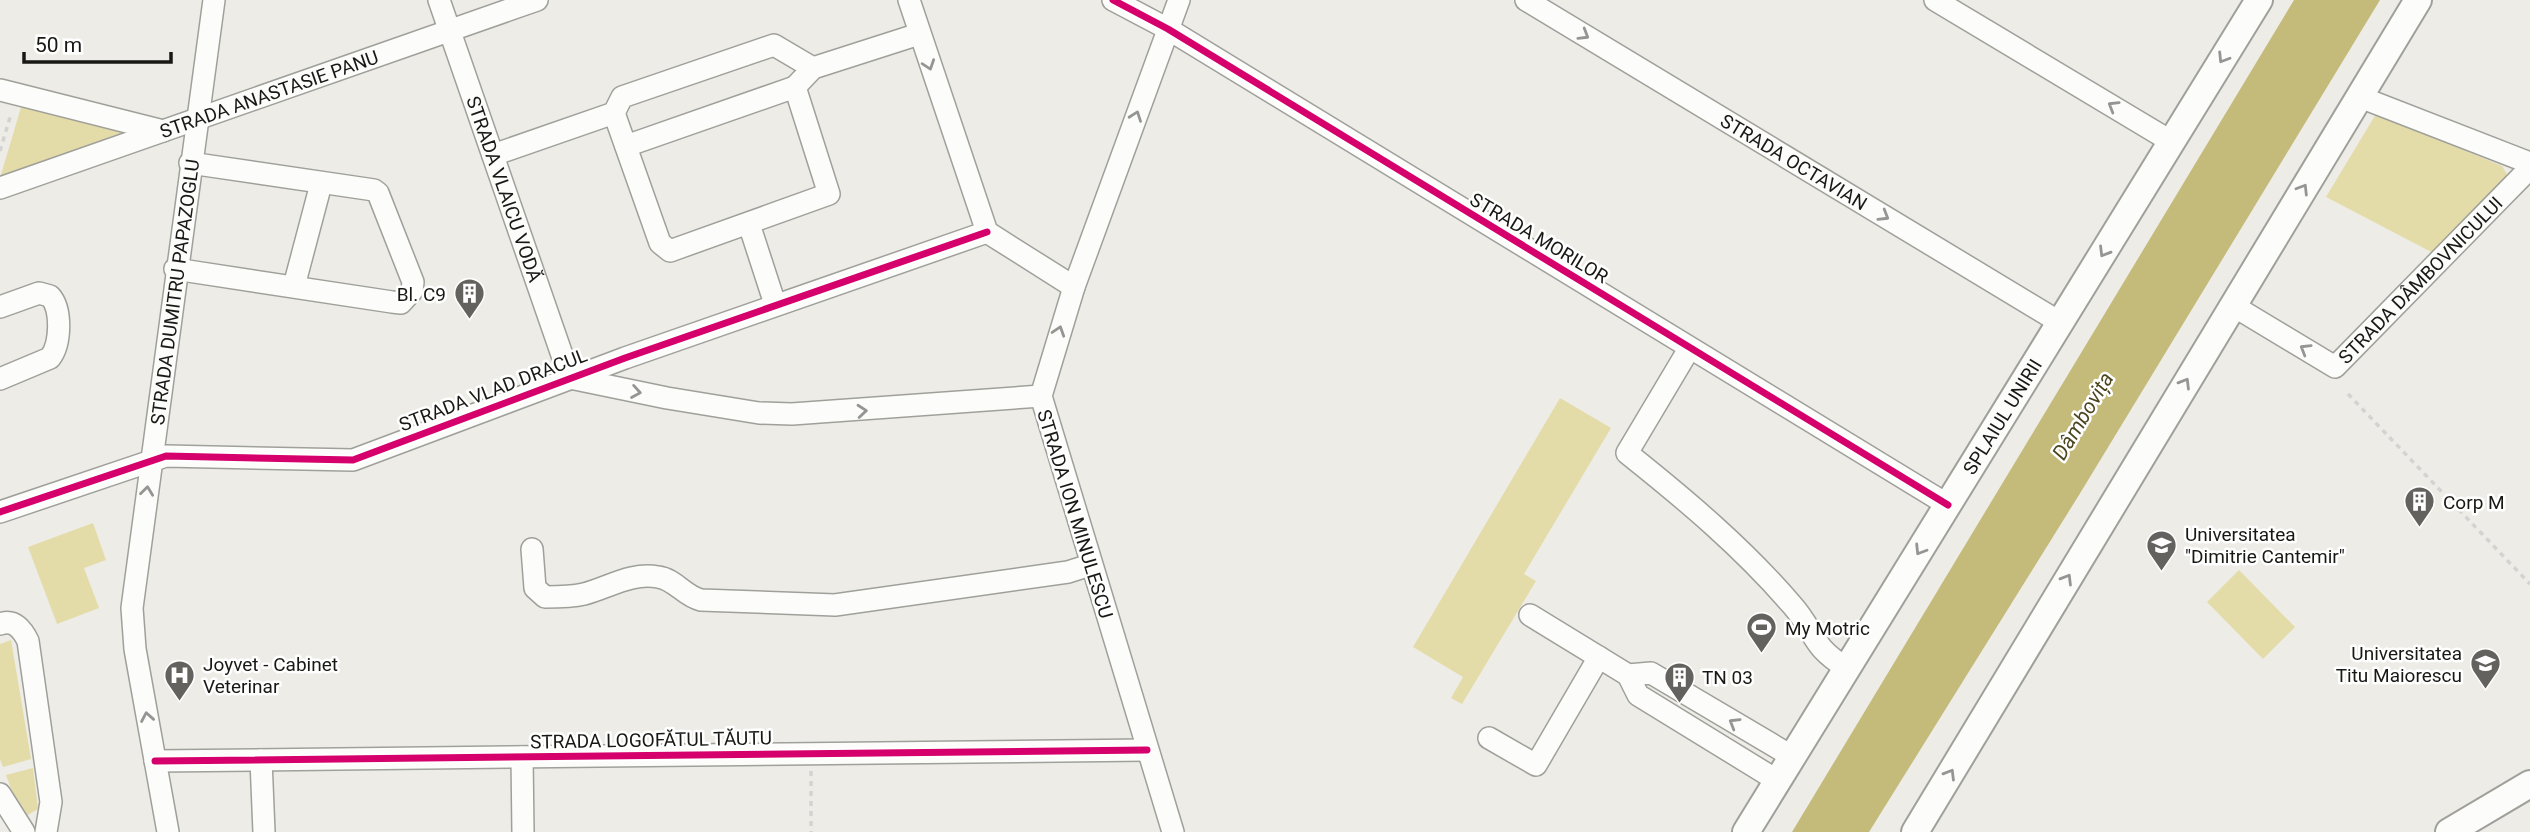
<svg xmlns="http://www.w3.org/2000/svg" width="2530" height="832" viewBox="0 0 2530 832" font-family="Roboto,sans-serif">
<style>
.green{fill:#e4dca8}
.water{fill:#c4ba7a}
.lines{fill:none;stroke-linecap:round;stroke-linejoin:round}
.minor-casing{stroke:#a0a09b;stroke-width:24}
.major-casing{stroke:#a0a09b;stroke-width:30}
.path{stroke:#d4d3d2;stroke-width:3.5;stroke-dasharray:5 5;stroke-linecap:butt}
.minor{stroke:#fcfcfb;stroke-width:21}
.major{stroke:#fcfcfb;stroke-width:26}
.cycleway-casing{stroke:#fff;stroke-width:11}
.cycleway{stroke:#d6006c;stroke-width:7}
.oneway{stroke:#959593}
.labels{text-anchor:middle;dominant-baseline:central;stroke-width:5;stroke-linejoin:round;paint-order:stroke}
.street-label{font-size:19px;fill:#181814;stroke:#fff}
.poi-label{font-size:19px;fill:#181814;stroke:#fff;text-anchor:start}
.water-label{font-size:21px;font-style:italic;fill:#4c461f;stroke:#fff}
</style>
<rect width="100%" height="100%" fill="#edece6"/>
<g class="green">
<path d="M 22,104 L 134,132 L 0,178 Z"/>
<path d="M 2376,114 L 2502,166 L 2510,179 L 2439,256 L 2326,197 Z"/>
<path d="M 1560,398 L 1611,428 L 1524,574 L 1536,581 L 1462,704 L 1451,698 L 1463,677 L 1413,647 Z"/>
<path d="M 93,523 L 106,560 L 84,568 L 99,608 L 57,624 L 28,547 Z"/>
<path d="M 2239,570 L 2295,627 L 2263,659 L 2207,602 Z"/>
<path d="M 11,640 L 31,759 L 3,767 L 0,759 L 0,644 Z"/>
<path d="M 33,768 L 38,809 L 26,816 L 19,810 L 6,775 Z"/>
</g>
<path class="water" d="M 2294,0 L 2380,0 L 2079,495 L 1869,832 L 1792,832 Z"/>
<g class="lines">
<defs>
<g id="minor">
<path id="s1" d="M 439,0 L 570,378"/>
<path d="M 909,0 L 987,232 L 1074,287"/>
<path d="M 1113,0 L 1168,29 L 1948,505"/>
<path id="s2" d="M 1526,0 L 2061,323"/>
<path d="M 1935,0 L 2172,142"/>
<path d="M 0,90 L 163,131"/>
<path d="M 2360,97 L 2530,163"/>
<path d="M 614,113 L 660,243 L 670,251 L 829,194 L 795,87 L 813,68 L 919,34"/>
<path d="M 626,146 L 795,87"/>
<path d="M 493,155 L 614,113 L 622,97 L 774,45 L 813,68"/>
<path id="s3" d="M 0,188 L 537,0"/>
<path d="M 749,224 L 775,304"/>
<path d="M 175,269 L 392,302 L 401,303 L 412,291 L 413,282 L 378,193 L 374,190 L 190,163"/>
<path d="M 294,286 L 321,184"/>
<path id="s4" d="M 2232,305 L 2335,367 L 2530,168"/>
<path d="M 0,307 L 39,293 L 50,296 C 62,309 61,344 50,358 L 0,379"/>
<path d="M 1689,349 L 1627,453 C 1686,500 1743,548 1792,605 C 1816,632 1810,646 1847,668"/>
<path d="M 570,378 L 667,398 L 759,413 L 792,414 L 1041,396"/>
<path d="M 0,512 L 166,456 L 353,460 L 625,358 L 987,232"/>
<path d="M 532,549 L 535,588 L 545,597 C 558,597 571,597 584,594 C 608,588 631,572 658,577 C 675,579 684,596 701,600 L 835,605 L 1068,572 L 1090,565"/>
<path d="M 1530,615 L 1628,675 L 1638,695 L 1778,781"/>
<path d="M 0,624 C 14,619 22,629 28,641 L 51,802 L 46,832"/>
<path d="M 1628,675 L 1651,673 L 1793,757"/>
<path d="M 1489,738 L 1536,765 L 1599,657"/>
<path d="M 522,757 L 523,832"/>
<path d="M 261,760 L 264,832"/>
<path d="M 155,761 L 1147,750"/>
<path d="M 0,794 L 24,832"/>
<path id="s5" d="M 168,832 L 135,649 L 132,608 L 214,0"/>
<path d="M 1173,832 L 1041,396 L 1074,287 L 1179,0"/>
</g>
<g id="major">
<path id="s6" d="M 1746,832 L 2259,0"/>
<path d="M 1915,832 L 2418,0"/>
<path d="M 2449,832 L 2530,784"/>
</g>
</defs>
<use href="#minor" class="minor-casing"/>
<use href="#major" class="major-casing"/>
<g class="path">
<path d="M 0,151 L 11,114"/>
<path d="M 2348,394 L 2530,584"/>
<path d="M 811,771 L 811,832"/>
</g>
<use href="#minor" class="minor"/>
<use href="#major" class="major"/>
<defs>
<g id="cycleway">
<path d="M 1113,0 L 1168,29 L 1948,505"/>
<path d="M 0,512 L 166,456 L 353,460 L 625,358 L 987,232"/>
<path d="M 155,761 L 1147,750"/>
</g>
</defs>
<use href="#cycleway" class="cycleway-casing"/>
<use href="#cycleway" class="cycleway"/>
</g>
<defs><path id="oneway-chevron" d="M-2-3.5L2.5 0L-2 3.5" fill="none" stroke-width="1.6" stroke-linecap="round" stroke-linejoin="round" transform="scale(1.75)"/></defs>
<g class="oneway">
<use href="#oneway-chevron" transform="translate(1584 35) rotate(31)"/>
<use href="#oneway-chevron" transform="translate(2223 58) rotate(122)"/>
<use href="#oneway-chevron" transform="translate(929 65) rotate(71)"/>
<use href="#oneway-chevron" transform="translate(2113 106) rotate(-149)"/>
<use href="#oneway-chevron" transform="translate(1136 116) rotate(-70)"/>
<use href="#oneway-chevron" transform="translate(2303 189) rotate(-58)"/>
<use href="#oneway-chevron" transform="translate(1884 216) rotate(31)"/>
<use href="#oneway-chevron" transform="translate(2104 252) rotate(121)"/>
<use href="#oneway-chevron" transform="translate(1059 331) rotate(-72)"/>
<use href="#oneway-chevron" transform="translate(2305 349) rotate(-149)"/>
<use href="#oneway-chevron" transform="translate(2185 383) rotate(-59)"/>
<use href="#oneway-chevron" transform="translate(636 392) rotate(10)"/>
<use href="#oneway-chevron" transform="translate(862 411) rotate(-5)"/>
<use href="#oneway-chevron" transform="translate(147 491) rotate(-83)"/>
<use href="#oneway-chevron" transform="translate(1920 550) rotate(122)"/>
<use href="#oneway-chevron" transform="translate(2067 579) rotate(-59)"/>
<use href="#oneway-chevron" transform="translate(147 717) rotate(-100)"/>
<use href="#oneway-chevron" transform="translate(1734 723) rotate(-149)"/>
<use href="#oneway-chevron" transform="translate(1950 774) rotate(-59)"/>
</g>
<defs>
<symbol id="building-pin" viewBox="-11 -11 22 30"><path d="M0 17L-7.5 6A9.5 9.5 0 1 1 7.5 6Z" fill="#63625e" stroke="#fff"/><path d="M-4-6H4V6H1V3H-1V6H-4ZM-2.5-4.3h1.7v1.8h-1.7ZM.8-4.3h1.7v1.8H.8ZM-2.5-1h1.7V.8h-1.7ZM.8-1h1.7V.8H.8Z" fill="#fff"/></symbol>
<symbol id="university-pin" viewBox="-11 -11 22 30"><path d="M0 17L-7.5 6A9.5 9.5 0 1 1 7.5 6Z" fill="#63625e" stroke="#fff"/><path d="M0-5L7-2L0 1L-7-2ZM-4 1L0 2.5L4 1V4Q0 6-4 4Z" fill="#fff"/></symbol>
<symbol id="stadium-pin" viewBox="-11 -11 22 30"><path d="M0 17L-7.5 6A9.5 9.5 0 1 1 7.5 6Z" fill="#63625e" stroke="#fff"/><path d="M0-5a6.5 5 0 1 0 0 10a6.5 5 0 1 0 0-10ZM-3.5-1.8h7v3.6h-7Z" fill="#fff"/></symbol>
<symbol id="hospital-pin" viewBox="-11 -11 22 30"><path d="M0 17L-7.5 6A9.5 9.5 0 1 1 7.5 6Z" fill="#63625e" stroke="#fff"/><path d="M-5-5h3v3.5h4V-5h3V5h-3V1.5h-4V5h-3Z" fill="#fff"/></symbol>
</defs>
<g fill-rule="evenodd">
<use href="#building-pin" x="452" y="276" width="35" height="47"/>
<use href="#building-pin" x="2402" y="484" width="35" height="47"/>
<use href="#university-pin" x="2144" y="528" width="35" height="47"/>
<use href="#stadium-pin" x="1744" y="610" width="35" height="47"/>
<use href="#university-pin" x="2468" y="646" width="35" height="47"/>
<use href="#hospital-pin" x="162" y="658" width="35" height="47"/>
<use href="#building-pin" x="1662" y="660" width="35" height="47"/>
</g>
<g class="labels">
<g class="street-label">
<text stroke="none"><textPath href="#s3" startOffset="285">STRADA ANASTASIE PANU</textPath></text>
<text stroke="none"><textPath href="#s2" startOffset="313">STRADA OCTAVIAN</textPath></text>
<text stroke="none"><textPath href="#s1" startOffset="200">STRADA VLAICU VODĂ</textPath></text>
<text transform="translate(1539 238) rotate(31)">STRADA MORILOR</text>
<text stroke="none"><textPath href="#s4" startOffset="242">STRADA DÂMBOVNICULUI</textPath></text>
<text stroke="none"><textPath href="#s5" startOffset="546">STRADA DUMITRU PAPAZOGLU</textPath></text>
<text transform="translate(493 390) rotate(-21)">STRADA VLAD DRACUL</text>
<text stroke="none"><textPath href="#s6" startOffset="488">SPLAIUL UNIRII</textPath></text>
<text transform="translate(1075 514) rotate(73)">STRADA ION MINULESCU</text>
<text transform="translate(651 740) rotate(-1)">STRADA LOGOFĂTUL TĂUTU</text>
</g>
<g class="poi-label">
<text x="446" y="294" text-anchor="end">Bl. C9</text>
<text x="2443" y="502">Corp M</text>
<text x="2185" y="534">Universitatea<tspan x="2185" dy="22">"Dimitrie Cantemir"</tspan></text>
<text x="1785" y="628">My Motric</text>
<text x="2462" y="653" text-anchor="end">Universitatea<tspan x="2462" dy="22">Titu Maiorescu</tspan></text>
<text x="203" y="664">Joyvet - Cabinet<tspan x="203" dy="22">Veterinar</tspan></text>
<text x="1702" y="677">TN 03</text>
</g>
<g class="water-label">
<text transform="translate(2083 416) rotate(-59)">Dâmbovița</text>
</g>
</g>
<path d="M24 52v10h147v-10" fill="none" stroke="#181814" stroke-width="3.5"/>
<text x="35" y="52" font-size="21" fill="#181814" stroke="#ffffff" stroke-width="5" paint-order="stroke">50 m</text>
</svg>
